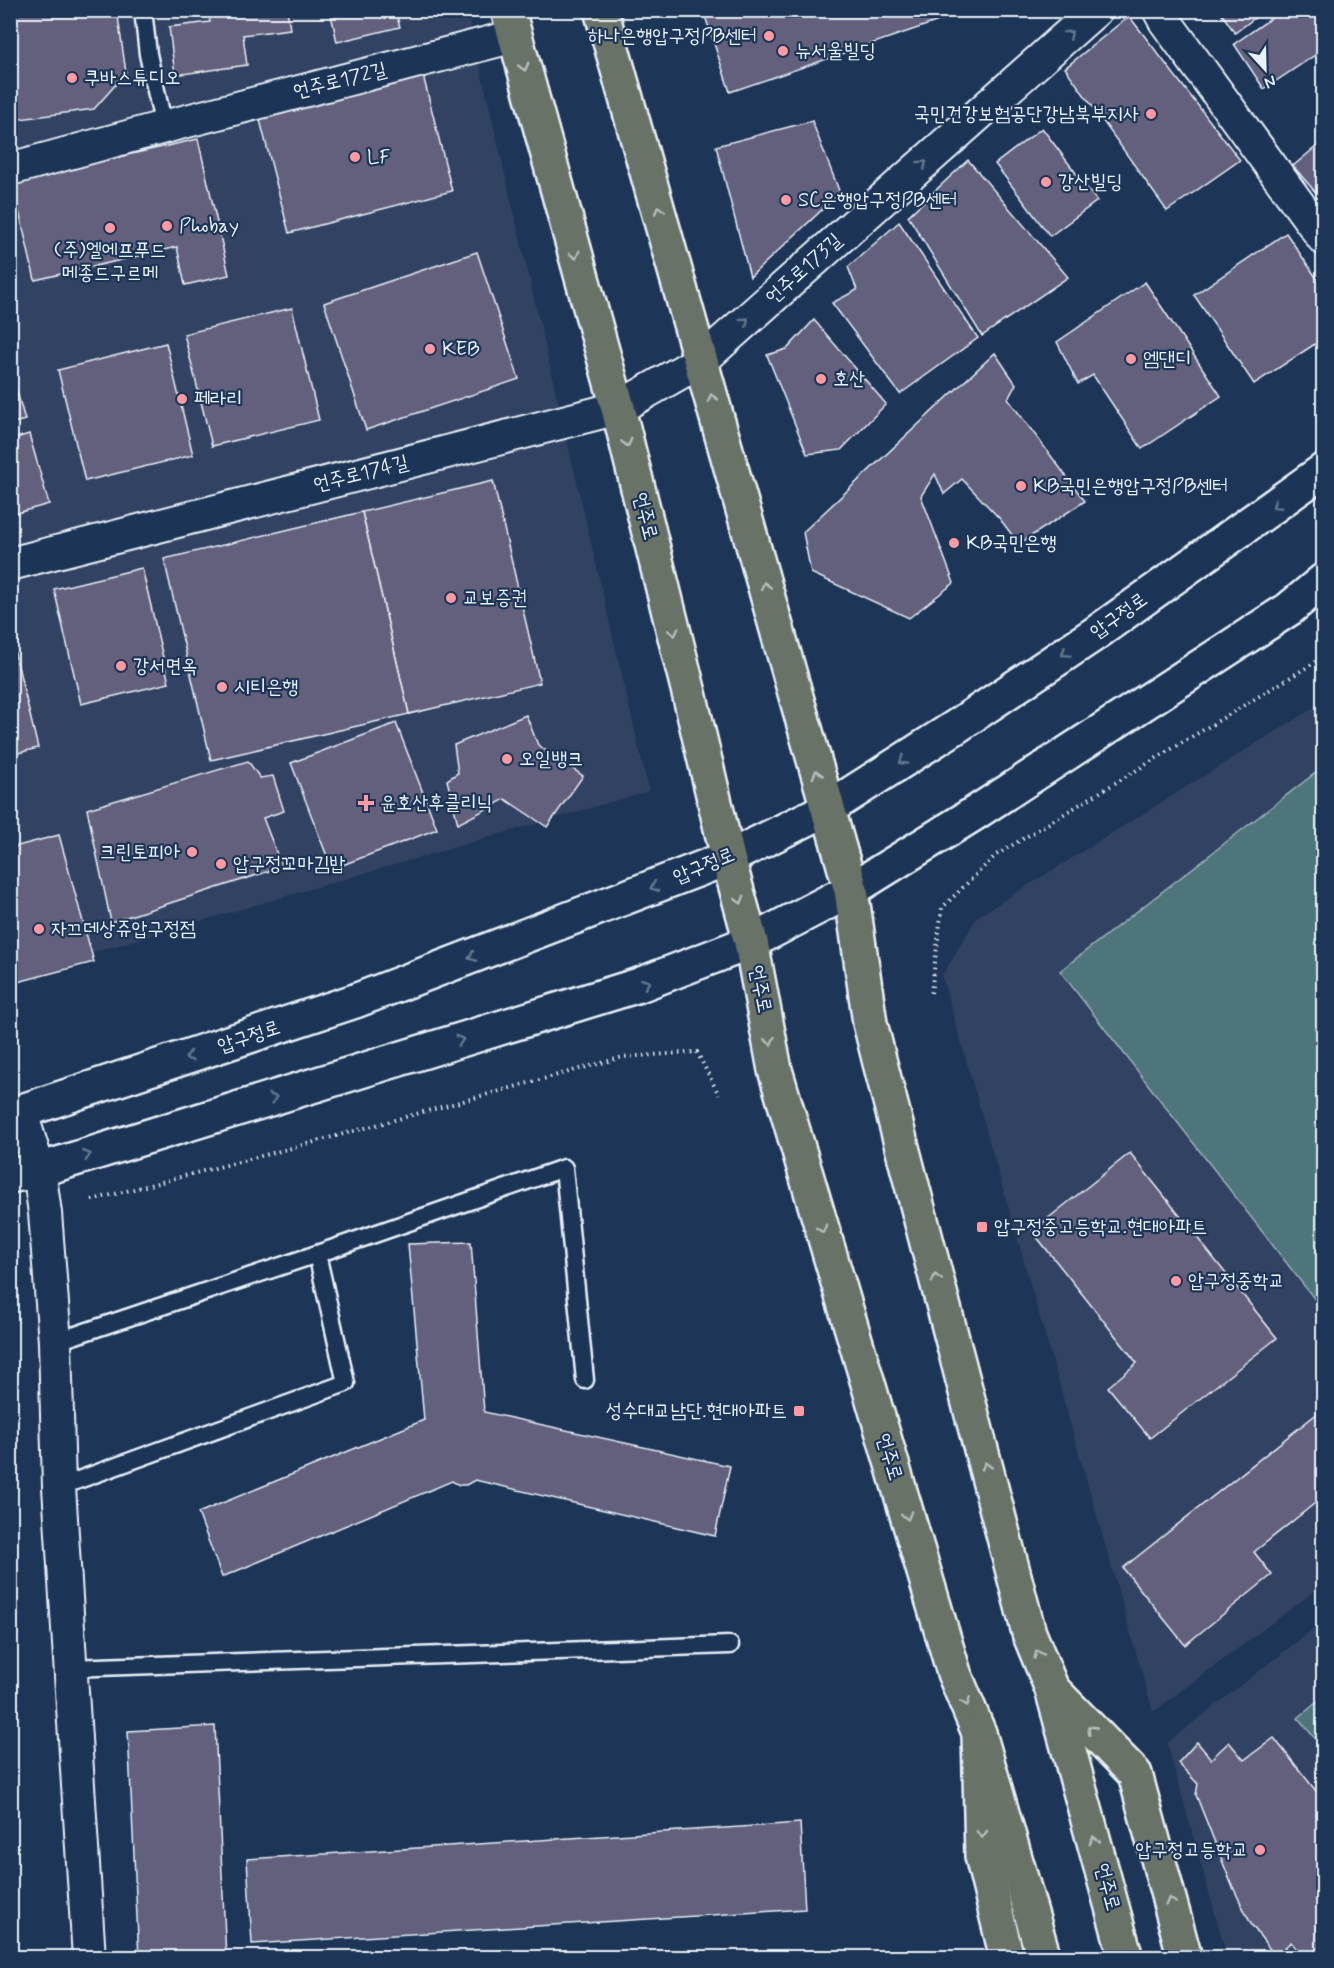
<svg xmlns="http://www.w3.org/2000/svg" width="1334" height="1968" viewBox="0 0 1334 1968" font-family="Mynerve,'Poor Story',sans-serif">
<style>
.built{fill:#324262}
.green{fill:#4d757a;stroke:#9ab3b9;stroke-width:1.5}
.building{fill:#63607d;stroke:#e8f1f8;stroke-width:1.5}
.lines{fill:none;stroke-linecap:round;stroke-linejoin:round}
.lane-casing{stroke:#e8f1f8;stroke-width:21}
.street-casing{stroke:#e8f1f8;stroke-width:36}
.secondary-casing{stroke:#e8f1f8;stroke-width:38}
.primary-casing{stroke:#e8f1f8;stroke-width:38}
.highway-casing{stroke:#e8f1f8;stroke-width:38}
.path{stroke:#e8f1f8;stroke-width:4;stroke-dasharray:1.5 4.5;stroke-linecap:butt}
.lane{stroke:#1d3557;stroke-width:16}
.street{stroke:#1d3557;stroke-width:32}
.secondary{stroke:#1d3557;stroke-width:33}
.primary{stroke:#697266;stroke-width:33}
.highway{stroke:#697266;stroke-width:33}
.oneway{stroke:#64778f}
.oneway2{stroke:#b5bebe}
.poi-dot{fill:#ff9aa2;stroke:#1d3557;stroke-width:2}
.labels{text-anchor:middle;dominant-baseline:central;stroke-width:4.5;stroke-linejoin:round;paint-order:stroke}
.poi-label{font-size:20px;fill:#e8f1f8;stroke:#1d3557;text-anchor:start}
.street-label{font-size:20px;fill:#e8f1f8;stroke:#1d3557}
</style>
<rect width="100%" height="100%" fill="#1d3557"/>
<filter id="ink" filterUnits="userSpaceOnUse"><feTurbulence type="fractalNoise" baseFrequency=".0167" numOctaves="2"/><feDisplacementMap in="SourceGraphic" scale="12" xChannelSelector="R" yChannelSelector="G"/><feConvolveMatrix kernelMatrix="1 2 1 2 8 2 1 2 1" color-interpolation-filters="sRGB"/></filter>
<g filter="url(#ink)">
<g class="built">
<path d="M 11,11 L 467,11 L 649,791 L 11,976 Z"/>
<path d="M 1323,702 L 1323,1585 L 1153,1712 L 942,976 L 977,917 Z"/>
<path d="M 1323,1621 L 1323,1957 L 1227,1957 L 1167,1743 Z"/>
</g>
<g class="green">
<path d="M 1323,767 L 1324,1310 L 1323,1310 L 1060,971 Z"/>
<path d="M 1323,1697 L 1323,1748 L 1298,1718 Z"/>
</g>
<g class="building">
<path d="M 10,10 L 117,10 L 126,73 L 94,109 L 13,120 L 10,104 Z"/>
<path d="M 208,10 L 287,10 L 290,29 L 243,35 L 247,65 L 175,75 L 169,27 L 210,22 Z"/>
<path d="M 330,10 L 395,10 L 400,27 L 337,42 Z"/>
<path d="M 703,10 L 971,10 L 730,92 Z"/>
<path d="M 1219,10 L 1265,10 L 1235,33 Z"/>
<path d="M 1283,10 L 1324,10 L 1324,49 L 1264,89 L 1234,44 Z"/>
<path d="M 1129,16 L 1240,160 L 1167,211 L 1065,68 Z"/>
<path d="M 423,75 L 452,191 L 289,233 L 259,116 Z"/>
<path d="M 812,121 L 840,193 L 750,277 L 716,146 Z"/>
<path d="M 1042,128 L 1097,201 L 1050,236 L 995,164 Z"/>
<path d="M 198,139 L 229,275 L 185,285 L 177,247 L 35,280 L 12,181 Z"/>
<path d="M 1324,140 L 1324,202 L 1293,166 Z"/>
<path d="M 968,160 L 1068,277 L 982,336 L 908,216 Z"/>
<path d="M 899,222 L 978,338 L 900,394 L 832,303 L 857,290 L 848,267 Z"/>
<path d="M 1286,233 L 1324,289 L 1324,338 L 1254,384 L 1194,295 Z"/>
<path d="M 477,252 L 519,379 L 366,430 L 324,303 Z"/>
<path d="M 1145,282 L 1221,396 L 1142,449 L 1093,375 L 1078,384 L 1057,342 Z"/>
<path d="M 292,308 L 319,420 L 212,446 L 184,334 Z"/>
<path d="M 814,320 L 886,404 L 841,450 L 807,454 L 767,355 L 787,349 Z"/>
<path d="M 166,343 L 193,455 L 85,481 L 58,370 Z"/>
<path d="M 995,353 L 1016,384 L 1008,399 L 1085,501 L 1019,544 L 1000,519 L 962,479 L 944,494 L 935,474 L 921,496 L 954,583 L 909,618 L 811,573 L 803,532 Z"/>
<path d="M 10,367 L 25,420 L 10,424 Z"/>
<path d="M 29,434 L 49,504 L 10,515 L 10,440 Z"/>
<path d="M 493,481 L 540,683 L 409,714 L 362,512 Z"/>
<path d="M 362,512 L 409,714 L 211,760 L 164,559 Z"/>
<path d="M 142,568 L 169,683 L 81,704 L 54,589 Z"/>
<path d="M 10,633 L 38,748 L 10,755 Z"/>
<path d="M 526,715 L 538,745 L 583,776 L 547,827 L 505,799 L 458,824 L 447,780 L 458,773 L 454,745 Z"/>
<path d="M 396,723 L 437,829 L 332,869 L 291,763 Z"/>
<path d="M 248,761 L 260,778 L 273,776 L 284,811 L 263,818 L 282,867 L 111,922 L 87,809 Z"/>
<path d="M 59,835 L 94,962 L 10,984 L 10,848 Z"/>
<path d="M 1130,1153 L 1277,1338 L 1150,1438 L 1108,1387 L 1137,1363 L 1032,1231 Z"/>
<path d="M 471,1242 L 484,1412 L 730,1466 L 715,1536 L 475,1480 L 466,1485 L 459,1485 L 452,1481 L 222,1577 L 198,1513 L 424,1420 L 408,1244 Z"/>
<path d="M 1324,1408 L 1324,1496 L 1254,1552 L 1272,1575 L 1185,1645 L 1123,1568 Z"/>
<path d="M 215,1726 L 226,1958 L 139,1958 L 128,1731 Z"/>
<path d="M 1274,1738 L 1324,1801 L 1324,1958 L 1304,1958 L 1291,1942 L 1275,1956 L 1251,1924 L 1231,1883 L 1196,1795 L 1198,1784 L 1178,1763 L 1197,1742 L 1211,1759 L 1229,1742 L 1244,1760 Z"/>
<path d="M 800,1823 L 805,1909 L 252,1944 L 247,1859 Z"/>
</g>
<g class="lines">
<defs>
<g id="lane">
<path d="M 143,10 L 148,54 L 164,127"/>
<path d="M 317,1254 L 564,1168 L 585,1380"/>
<path d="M 55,1342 L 317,1254 L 346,1383 L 59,1487"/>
<path d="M 69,1668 L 730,1645"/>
</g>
<g id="street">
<path d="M 1159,10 L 1165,21 L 1324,239"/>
<path d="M 10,169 L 164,127 L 515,36"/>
<path d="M 10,564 L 618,408 L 702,360 L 1096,10"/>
<path d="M 21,1113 L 39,1170 L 45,1213 L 55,1342 L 59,1487 L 89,1958"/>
</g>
<g id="secondary">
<path d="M 10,1115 L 355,1001 L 728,858 L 827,809 L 957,726 L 1096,633 L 1324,470"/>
<path d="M 10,1176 L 39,1170 L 639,985 L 751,942 L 851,890 L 972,815 L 1289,609 L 1324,580"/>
</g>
<g id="primary">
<path d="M 508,10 L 618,408 L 690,697 L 728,858 L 751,942 L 775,1070 L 954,1673 L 979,1733 L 1044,1958"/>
<path d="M 601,10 L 851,890 L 870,1023 L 880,1063 L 1029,1633 L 1052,1689 L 1126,1958"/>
</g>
<g id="highway">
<path d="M 1052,1689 L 1135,1774 L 1185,1958"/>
<path d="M 979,1733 L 982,1856 L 1007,1958"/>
</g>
</defs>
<use href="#lane" class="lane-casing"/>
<use href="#street" class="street-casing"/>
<use href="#secondary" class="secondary-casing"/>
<use href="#primary" class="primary-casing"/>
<use href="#highway" class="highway-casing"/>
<g class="path">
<path d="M 931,993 L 942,908 L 996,855 L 1324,657"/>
<path d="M 92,1200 L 307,1144 L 623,1057 L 697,1052 L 719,1095"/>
</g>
<use href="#lane" class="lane"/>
<use href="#street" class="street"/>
<use href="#secondary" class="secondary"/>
<use href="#primary" class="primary"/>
<use href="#highway" class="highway"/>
</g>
<defs><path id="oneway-chevron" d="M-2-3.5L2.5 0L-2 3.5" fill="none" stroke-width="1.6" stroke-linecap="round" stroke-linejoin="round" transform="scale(1.5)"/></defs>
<g class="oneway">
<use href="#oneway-chevron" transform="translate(1069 34) rotate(-42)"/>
<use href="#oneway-chevron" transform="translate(923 164) rotate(-42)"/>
<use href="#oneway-chevron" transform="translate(745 321) rotate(-42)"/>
<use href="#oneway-chevron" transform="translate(1276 505) rotate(145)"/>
<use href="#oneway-chevron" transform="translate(1065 653) rotate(146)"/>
<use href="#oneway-chevron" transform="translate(903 761) rotate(147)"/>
<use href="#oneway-chevron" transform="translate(654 887) rotate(159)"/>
<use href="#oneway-chevron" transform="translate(472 957) rotate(159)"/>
<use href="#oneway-chevron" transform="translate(646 983) rotate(-20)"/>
<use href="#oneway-chevron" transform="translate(460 1040) rotate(-17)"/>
<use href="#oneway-chevron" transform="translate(189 1057) rotate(162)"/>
<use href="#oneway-chevron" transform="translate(273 1098) rotate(-17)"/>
<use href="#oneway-chevron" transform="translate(87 1155) rotate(-17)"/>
</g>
<g class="oneway2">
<use href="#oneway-chevron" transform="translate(524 67) rotate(75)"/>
<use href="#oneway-chevron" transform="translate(659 210) rotate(-106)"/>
<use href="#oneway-chevron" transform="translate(575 255) rotate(75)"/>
<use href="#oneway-chevron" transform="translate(712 398) rotate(-106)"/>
<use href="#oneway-chevron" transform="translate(627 443) rotate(76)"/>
<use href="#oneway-chevron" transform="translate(765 586) rotate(-106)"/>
<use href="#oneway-chevron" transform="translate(674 632) rotate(76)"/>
<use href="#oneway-chevron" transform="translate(817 774) rotate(-105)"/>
<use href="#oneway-chevron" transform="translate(740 900) rotate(74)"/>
<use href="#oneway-chevron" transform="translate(770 1041) rotate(79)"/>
<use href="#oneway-chevron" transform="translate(822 1229) rotate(73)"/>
<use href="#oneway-chevron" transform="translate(936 1278) rotate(-105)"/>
<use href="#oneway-chevron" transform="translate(986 1466) rotate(-105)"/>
<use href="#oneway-chevron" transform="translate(907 1516) rotate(73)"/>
<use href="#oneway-chevron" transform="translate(1038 1654) rotate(-113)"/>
<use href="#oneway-chevron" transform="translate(966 1702) rotate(68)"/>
<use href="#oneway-chevron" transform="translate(1091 1729) rotate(-134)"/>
<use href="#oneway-chevron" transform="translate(982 1834) rotate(88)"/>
<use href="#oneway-chevron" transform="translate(1094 1840) rotate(-105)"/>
<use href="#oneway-chevron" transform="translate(1170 1901) rotate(-105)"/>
</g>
</g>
<g class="poi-dot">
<circle cx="769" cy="36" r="6"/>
<circle cx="783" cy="51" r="6"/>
<circle cx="72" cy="78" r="6"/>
<circle cx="1151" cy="114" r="6"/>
<circle cx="355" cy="157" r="6"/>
<circle cx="1046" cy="182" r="6"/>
<circle cx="786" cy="200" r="6"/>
<circle cx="167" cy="226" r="6"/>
<circle cx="110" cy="228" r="6"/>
<circle cx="430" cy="349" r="6"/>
<circle cx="1131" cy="359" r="6"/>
<circle cx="821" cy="379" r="6"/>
<circle cx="182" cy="399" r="6"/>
<circle cx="1021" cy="486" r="6"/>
<circle cx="954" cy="543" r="6"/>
<circle cx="451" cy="598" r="6"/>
<circle cx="121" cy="666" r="6"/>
<circle cx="222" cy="687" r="6"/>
<circle cx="507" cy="759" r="6"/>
<path d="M363 794h6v6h6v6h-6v6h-6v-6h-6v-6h6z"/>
<circle cx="192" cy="852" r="6"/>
<circle cx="221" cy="864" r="6"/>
<circle cx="39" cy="929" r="6"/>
<rect x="976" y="1221" width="12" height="12" rx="3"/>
<circle cx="1176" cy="1281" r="6"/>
<rect x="793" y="1405" width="12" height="12" rx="3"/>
<circle cx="1260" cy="1850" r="6"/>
</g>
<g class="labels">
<g class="poi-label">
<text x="757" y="36" text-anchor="end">하나은행압구정PB센터</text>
<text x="795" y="51">뉴서울빌딩</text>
<text x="84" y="78">쿠바스튜디오</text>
<text x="1139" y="114" text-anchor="end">국민건강보험공단강남북부지사</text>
<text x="367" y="157">LF</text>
<text x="1058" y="182">강산빌딩</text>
<text x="798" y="200">SC은행압구정PB센터</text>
<text x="179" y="226">Phobay</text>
<text x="110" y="250" text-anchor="middle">(주)엘에프푸드<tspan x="110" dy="23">메종드구르메</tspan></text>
<text x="442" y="349">KEB</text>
<text x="1143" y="359">엠댄디</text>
<text x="833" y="379">호산</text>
<text x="194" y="399">페라리</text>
<text x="1033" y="486">KB국민은행압구정PB센터</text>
<text x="966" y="543">KB국민은행</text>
<text x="463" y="598">교보증권</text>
<text x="133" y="666">강서면옥</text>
<text x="234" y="687">시티은행</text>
<text x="519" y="759">오일뱅크</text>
<text x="380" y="803">윤호산후클리닉</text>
<text x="180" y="852" text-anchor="end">크린토피아</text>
<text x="233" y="864">압구정꼬마김밥</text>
<text x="51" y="929">자끄데상쥬압구정점</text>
<text x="994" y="1227">압구정중고등학교.현대아파트</text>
<text x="1188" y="1281">압구정중학교</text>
<text x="787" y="1411" text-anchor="end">성수대교남단.현대아파트</text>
<text x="1248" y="1850" text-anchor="end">압구정고등학교</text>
</g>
<g class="street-label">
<text transform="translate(340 81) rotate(-14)">언주로172길</text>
<text transform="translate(804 269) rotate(-42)">언주로173길</text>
<text transform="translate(361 474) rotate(-14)">언주로174길</text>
<text transform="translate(645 516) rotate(76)">언주로</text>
<text transform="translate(1119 616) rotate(-35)">압구정로</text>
<text transform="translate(704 866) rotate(-22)">압구정로</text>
<text transform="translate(760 989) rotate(79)">언주로</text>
<text transform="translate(249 1037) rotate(-18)">압구정로</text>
<text transform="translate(889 1457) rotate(73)">언주로</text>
<text transform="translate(1107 1887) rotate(75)">언주로</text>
</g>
</g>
<rect width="1334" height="1968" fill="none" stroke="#1d3557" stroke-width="36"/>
<rect x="18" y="18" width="1298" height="1932" fill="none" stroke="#e8f1f8" stroke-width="2" filter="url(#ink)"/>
<g transform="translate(1265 69) rotate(158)" stroke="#1d3557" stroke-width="4.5" paint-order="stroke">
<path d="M0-4.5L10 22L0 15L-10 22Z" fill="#e8f1f8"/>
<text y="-9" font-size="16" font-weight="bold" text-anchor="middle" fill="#e8f1f8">N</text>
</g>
</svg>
